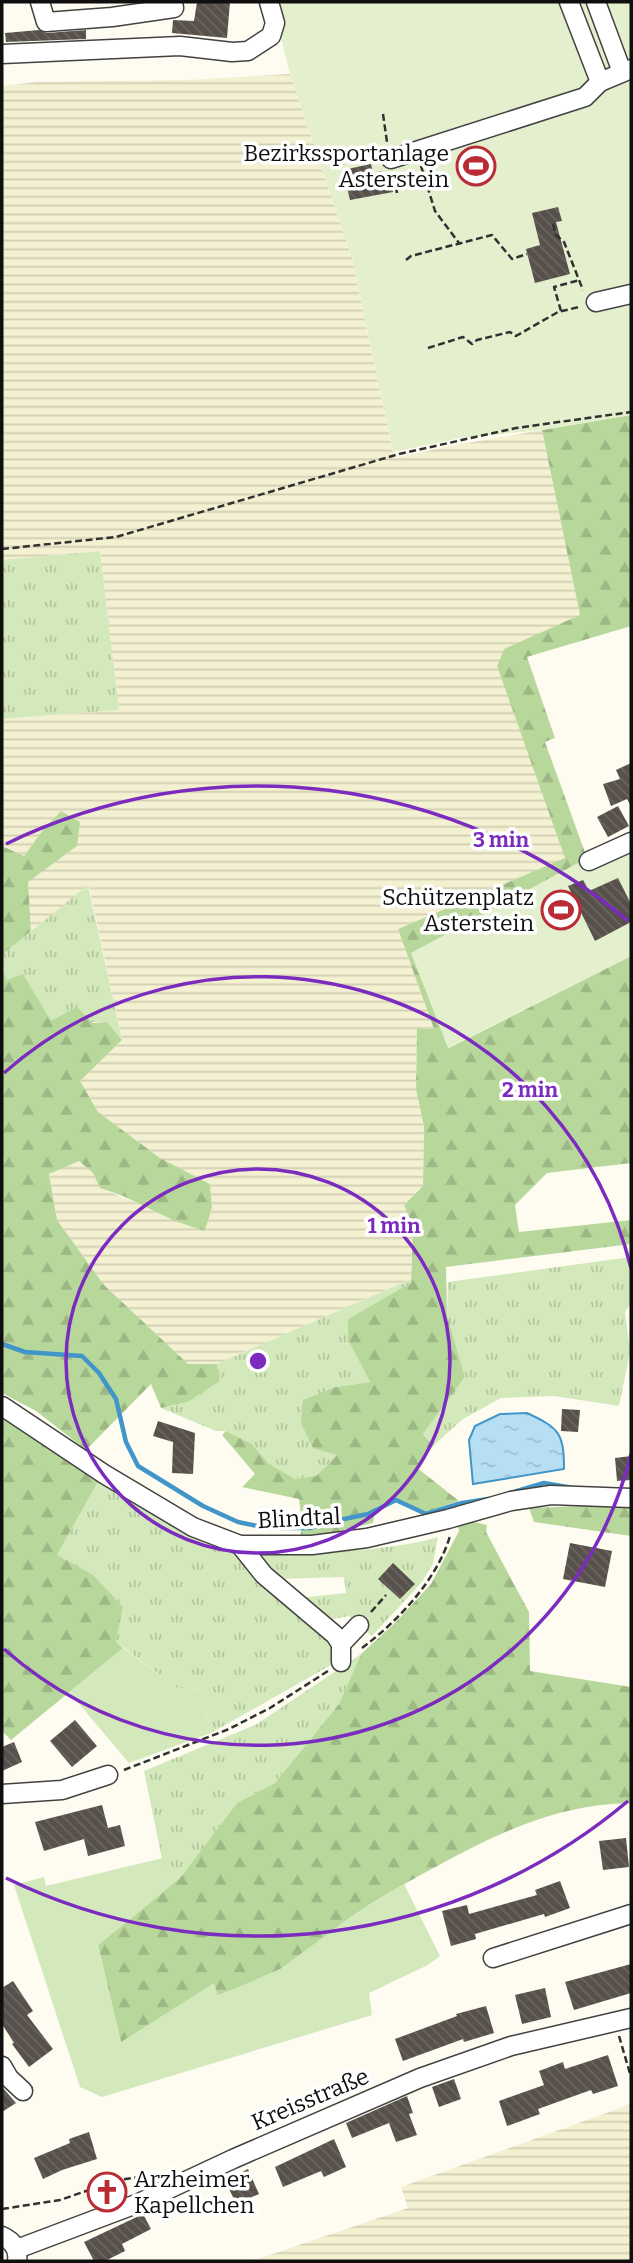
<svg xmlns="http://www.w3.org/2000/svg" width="633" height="2263" viewBox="0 0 633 2263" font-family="Bitter,serif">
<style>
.farmland{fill:url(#farmland-rules)}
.grass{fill:url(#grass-tufts)}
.forest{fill:url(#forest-firs)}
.garden{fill:#d3e8bb}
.pitch{fill:#e4f0cd}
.water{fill:url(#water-ripples);stroke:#4195c8;stroke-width:2}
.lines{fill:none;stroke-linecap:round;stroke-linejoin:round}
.stream{stroke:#4195c8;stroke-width:4.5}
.building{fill:url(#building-back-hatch)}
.minor-casing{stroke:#424242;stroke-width:21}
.path{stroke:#313131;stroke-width:2.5;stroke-dasharray:7 3.5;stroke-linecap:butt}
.minor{stroke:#fff;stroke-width:18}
.ring{fill:none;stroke:#7b2cbf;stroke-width:3.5}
.labels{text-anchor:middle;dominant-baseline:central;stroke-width:7;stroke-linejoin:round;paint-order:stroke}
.poi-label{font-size:23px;fill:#0f0f0f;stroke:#fff;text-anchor:end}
.street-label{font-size:23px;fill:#0f0f0f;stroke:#fff}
.centre{fill:#7b2cbf;stroke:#fff;stroke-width:3.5}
.ring-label{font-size:21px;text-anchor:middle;font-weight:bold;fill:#7b2cbf;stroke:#fff;stroke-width:7;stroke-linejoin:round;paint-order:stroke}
</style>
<defs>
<pattern id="farmland-rules" width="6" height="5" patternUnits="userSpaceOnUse" patternTransform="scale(1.75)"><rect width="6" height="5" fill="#f4f0d2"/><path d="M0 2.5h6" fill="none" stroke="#d0cdb3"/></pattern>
<pattern id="grass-tufts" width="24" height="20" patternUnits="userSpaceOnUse" patternTransform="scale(1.75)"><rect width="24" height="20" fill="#d3e8bb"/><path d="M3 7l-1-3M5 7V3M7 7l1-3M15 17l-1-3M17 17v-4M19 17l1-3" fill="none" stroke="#b4c6a0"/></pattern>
<pattern id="forest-firs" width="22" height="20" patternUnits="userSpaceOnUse" patternTransform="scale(1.75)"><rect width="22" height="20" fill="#b8d89b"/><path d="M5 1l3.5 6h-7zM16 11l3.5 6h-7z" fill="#9db884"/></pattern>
<pattern id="water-ripples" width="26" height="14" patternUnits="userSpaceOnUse" patternTransform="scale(1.75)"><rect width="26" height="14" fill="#b7dff4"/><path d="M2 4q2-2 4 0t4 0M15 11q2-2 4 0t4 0" fill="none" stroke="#9cbed0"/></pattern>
<pattern id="building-back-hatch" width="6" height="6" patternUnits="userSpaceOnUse" patternTransform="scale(1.75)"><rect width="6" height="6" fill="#57504b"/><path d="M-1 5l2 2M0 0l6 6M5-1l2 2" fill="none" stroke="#6a6561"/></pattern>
</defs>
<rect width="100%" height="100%" fill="#fefcf1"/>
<g class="farmland">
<path d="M 290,74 L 352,258 L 394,458 L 456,445 L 542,430 L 580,615 L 505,649 L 497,666 L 566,858 L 398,929 L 434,1029 L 417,1028 L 416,1089 L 424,1127 L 423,1186 L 404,1205 L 413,1225 L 411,1279 L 217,1364 L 188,1364 L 104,1285 L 57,1220 L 49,1173 L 78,1161 L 93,1173 L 100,1188 L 205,1231 L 212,1207 L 210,1184 L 160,1158 L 98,1112 L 80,1081 L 122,1040 L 89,886 L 31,931 L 28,882 L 77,846 L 43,830 L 24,856 L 2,846 L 2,719 L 119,710 L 100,551 L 2,560 L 2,86 L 37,82 L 188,80 Z"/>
<path d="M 631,2104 L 631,2261 L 252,2261 L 408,2208 L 401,2187 Z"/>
</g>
<g class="grass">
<path d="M 100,551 L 119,710 L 2,719 L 2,560 Z"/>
<path d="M 88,885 L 122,1040 L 107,1022 L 51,1022 L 23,974 L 7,981 L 2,970 L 2,955 Z"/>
<path d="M 631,1257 L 631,1303 L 625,1312 L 630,1352 L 619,1406 L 554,1396 L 501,1398 L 463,1419 L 433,1446 L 423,1434 L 465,1377 L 447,1315 L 448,1282 Z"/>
<path d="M 411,1279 L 411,1284 L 348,1319 L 348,1340 L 370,1382 L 336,1387 L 337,1455 L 316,1476 L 295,1479 L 268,1463 L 252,1444 L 226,1431 L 216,1431 L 161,1408 L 188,1402 L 220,1381 L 217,1364 Z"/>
<path d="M 99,1480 L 189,1532 L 232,1553 L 320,1631 C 330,1643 336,1650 331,1665 L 211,1733 L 201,1690 L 177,1688 L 116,1642 L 123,1607 L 57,1555 Z"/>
<path d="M 438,1537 L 433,1564 L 422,1582 L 372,1636 L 349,1616 L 329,1620 L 299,1598 L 346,1593 L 344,1577 L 277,1579 L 252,1552 C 313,1551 379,1554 438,1537 Z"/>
<path d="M 361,1654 L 339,1704 L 275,1783 L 237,1803 L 180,1878 L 168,1888 L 144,1771 L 257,1724 Z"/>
</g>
<g class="forest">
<path d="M 631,415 L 631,626 L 527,657 L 555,738 L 545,742 L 587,858 L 442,1027 L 449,1048 L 631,956 L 631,1163 L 547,1173 L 515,1205 L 519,1232 L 631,1220 L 631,1244 L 446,1267 L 447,1315 L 465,1377 L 423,1434 L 433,1446 L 416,1467 L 459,1501 L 426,1512 L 396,1498 L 376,1507 L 373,1523 L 300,1540 L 302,1524 L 299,1499 L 242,1487 L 255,1474 L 222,1435 L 226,1431 L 252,1444 L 268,1463 L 295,1479 L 316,1476 L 337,1455 L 313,1448 L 301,1423 L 303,1400 L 336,1387 L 370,1382 L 348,1340 L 348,1319 L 411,1283 L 413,1225 L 404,1205 L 423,1186 L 424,1127 L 416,1089 L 417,1028 L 434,1029 L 398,929 L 565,858 L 497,666 L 504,649 L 580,615 L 542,430 Z"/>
<path d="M 61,811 L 80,822 L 77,846 L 28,882 L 31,931 L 2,955 L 2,846 L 24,856 L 43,830 Z"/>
<path d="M 2,970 L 7,980 L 23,974 L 51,1021 L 77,1007 L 93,1023 L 107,1022 L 122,1040 L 80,1081 L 98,1112 L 160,1158 L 210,1184 L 212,1207 L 205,1231 L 175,1221 L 123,1196 L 100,1188 L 93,1173 L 79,1161 L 49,1174 L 57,1220 L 104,1285 L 188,1364 L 217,1364 L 220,1381 L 188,1402 L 161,1408 L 151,1384 L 86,1450 L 36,1411 L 2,1393 Z"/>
<path d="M 2,1416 L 99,1480 L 57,1555 L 93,1575 L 123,1607 L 116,1642 L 123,1648 L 11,1740 L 2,1731 Z"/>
<path d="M 631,1504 L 631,1536 L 534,1522 L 529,1508 Z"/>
<path d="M 466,1520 L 487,1525 L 486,1532 L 529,1612 L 530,1671 L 631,1687 L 631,1803 C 561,1804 501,1831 441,1864 C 411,1880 382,1896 354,1915 C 329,1932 306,1953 281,1969 C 261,1980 238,1987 217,1996 L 213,1984 L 121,2043 L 98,1945 L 180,1878 L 237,1803 L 275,1783 L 339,1704 L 361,1654 L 396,1622 L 431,1584 L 459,1531 L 457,1523 Z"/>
</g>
<g class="garden">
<path d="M 123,1648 L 177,1688 L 201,1690 L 211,1733 L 129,1763 L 69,1692 Z"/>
<path d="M 163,1858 L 168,1888 L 98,1945 L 121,2042 L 214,1983 L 218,1996 L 280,1969 L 355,1914 L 404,1884 L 440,1956 L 428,1965 L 369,1993 L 372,2015 L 102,2097 L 80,2087 L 14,1885 L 44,1877 L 46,1886 Z"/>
</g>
<g class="pitch">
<path d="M 272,2 L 630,2 L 631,415 L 542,430 L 461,438 L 393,452 L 352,258 L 290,74 Z"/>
<path d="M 631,847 L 631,956 L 448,1048 L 411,953 L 587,858 Z"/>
</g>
<path class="water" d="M 527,1413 C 559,1428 564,1433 564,1469 L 473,1484 L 469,1440 L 475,1426 L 500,1414 Z"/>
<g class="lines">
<g class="stream">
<path d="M 2,1344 L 25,1352 L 82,1356 L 99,1373 L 116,1399 L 126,1442 L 138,1466 L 203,1506 L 238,1522 L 267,1528 L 310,1528 L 325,1523 L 368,1514 L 396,1500 L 426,1514 L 462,1503 L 488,1499"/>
<path d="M 507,1494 L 544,1483 L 573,1488"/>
</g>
</g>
<g class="building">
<path d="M 197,2 L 230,2 L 227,38 L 172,33 L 173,20 L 194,21 Z"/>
<path d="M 39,30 L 47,33 L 86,30 L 86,39 L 6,42 L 5,33 Z"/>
<path d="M 371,164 L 374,178 L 389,175 L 393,192 L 350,200 L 343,170 Z"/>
<path d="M 558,207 L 562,221 L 556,222 L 570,274 L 535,283 L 526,249 L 540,245 L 532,213 Z"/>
<path d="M 631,763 L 631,806 L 627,799 L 611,806 L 603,784 L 620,779 L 616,770 Z"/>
<path d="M 618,806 L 629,826 L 608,837 L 597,817 Z"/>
<path d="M 618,878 L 631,904 L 631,922 L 595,941 L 568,886 L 583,880 L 589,891 Z"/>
<path d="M 562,1409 L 580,1410 L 578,1432 L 561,1431 Z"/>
<path d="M 158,1421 L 195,1433 L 193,1474 L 172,1473 L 173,1442 L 153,1436 Z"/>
<path d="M 631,1456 L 631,1480 L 617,1481 L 615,1458 Z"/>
<path d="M 570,1543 L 612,1551 L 605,1587 L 563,1579 Z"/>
<path d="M 393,1563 L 415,1584 L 400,1599 L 378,1579 Z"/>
<path d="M 75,1720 L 97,1746 L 72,1767 L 50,1741 Z"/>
<path d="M 14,1742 L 22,1762 L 2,1771 L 2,1747 Z"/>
<path d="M 102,1805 L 108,1828 L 120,1825 L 125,1846 L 88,1856 L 84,1839 L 44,1851 L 35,1822 Z"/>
<path d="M 626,1838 L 629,1867 L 603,1870 L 599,1841 Z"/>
<path d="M 560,1881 L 570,1908 L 545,1917 L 544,1914 L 475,1934 L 476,1939 L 451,1946 L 442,1911 L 467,1905 L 469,1914 L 537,1895 L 535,1890 Z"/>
<path d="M 631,1964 L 631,1993 L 574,2010 L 565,1982 Z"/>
<path d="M 13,1981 L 33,2011 L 27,2015 L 53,2049 L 29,2067 L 12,2044 L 14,2043 L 2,2024 L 2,1988 Z"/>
<path d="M 545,1988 L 551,2017 L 522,2024 L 515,1995 Z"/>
<path d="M 486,2006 L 494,2033 L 464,2042 L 463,2039 L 403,2061 L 395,2039 L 457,2016 L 456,2014 Z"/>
<path d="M 608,2055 L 618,2086 L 593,2094 L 591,2090 L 538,2109 L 540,2114 L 507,2126 L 499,2101 L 544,2085 L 539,2071 L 563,2062 L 565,2069 Z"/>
<path d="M 454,2079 L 461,2099 L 439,2107 L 432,2087 Z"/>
<path d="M 2,2087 L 16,2103 L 2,2112 Z"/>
<path d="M 407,2096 L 413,2113 L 409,2114 L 417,2135 L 396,2142 L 389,2123 L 352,2138 L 346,2123 Z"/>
<path d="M 89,2132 L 97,2159 L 62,2170 L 43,2179 L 34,2158 L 70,2143 L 69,2139 Z"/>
<path d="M 334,2139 L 346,2167 L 324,2177 L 321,2171 L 283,2187 L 275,2167 Z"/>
<path d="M 248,2169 L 259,2194 L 236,2204 L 225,2180 Z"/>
<path d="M 115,2184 L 120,2198 L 103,2203 L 95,2202 L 93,2195 L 98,2189 Z"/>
<path d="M 143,2214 L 151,2229 L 122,2244 L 125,2251 L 105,2261 L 94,2261 L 84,2242 Z"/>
</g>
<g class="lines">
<defs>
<g id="minor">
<path d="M 40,2 L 46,22 L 112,17 L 174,8 L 173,2"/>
<path d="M 569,2 L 600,82"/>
<path d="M 596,2 L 622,72"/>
<path d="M 2,54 L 180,46 L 232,52 L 248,51 L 271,36 L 275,23 L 269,2"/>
<path d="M 391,159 L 585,97 L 600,82 L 631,69"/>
<path d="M 596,302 L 631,294"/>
<path d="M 589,861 L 631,842"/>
<path d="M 2,1406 L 104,1474 L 193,1527 L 240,1545 L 312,1545 L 367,1538 L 448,1519 L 511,1501 L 551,1495 L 631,1498"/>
<path d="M 240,1545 L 264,1575 L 335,1635 L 341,1644 L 341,1662"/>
<path d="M 341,1644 L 359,1625"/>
<path d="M 2,1794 L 62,1790 L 108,1775"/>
<path d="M 493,1958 L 631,1914"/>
<path d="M 2,2066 L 9,2078 L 23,2091"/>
<path d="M 2,2236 C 13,2241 19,2249 17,2261"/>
<path d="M 17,2249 L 139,2203 L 233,2159 L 420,2078 L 511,2046 L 631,2018"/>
</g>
</defs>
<use href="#minor" class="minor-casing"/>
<g class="path">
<path d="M 383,114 L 387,142"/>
<path d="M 421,166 L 435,211 L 459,243"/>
<path d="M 375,174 L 383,172"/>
<path d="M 394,176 L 397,193"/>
<path d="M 553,224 L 556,235 L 564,242 L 583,290"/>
<path d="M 406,260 L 411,256 L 492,235 L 512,259 L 527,254"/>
<path d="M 561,311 L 554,287 L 580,280"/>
<path d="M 428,348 L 463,337 L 472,344 L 477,340 L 510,332 L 516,336 L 558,312 L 579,307"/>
<path d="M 2,549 L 116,537 L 399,454 L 516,428 L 631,412"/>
<path d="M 371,1612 L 386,1595"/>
<path d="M 362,1648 C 398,1621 437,1580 450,1536"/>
<path d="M 124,1770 L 229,1729 L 270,1708 L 328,1671"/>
<path d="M 619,2036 L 631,2077"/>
<path d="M 2,2209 L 60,2200 L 118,2180 L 161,2174"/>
</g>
<use href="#minor" class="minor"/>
</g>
<g class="ring">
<circle cx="258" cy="1361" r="192"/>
<path d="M631 1454A384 384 0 0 1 4 1649M4 1073A384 384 0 0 1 631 1268"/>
<path d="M628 1801A575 575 0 0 1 6 1878M6 844A575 575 0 0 1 628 921"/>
</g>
<defs>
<symbol id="stadium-ring" viewBox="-11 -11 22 22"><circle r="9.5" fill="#fff" stroke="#ba2b35" stroke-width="1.5"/><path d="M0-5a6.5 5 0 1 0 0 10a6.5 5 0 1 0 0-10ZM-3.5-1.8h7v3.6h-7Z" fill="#ba2b35"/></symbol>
<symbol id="church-ring" viewBox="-11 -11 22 22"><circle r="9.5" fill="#fff" stroke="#ba2b35" stroke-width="1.5"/><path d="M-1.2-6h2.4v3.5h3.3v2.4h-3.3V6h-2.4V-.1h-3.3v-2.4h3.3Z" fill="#ba2b35"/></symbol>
</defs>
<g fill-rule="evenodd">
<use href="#stadium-ring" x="454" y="144" width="44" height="44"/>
<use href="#stadium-ring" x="539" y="888" width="44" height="44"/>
<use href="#church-ring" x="85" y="2170" width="44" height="44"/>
</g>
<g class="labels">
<g class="poi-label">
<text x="449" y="153">Bezirkssportanlage<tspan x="449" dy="26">Asterstein</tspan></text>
<text x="534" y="897">Schützenplatz<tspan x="534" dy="26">Asterstein</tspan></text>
<text x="134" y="2179" text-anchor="start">Arzheimer<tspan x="134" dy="26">Kapellchen</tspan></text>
</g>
<g class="street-label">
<text transform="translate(299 1518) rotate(-3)">Blindtal</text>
<text transform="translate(310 2099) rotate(-23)">Kreisstraße</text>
</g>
</g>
<circle cx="258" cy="1361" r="10" class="centre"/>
<g class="ring-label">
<text x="501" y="847">3 min</text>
<text x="530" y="1097">2 min</text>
<text x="394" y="1233">1 min</text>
</g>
<rect width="633" height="2263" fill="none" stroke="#0f0f0f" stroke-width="7"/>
</svg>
